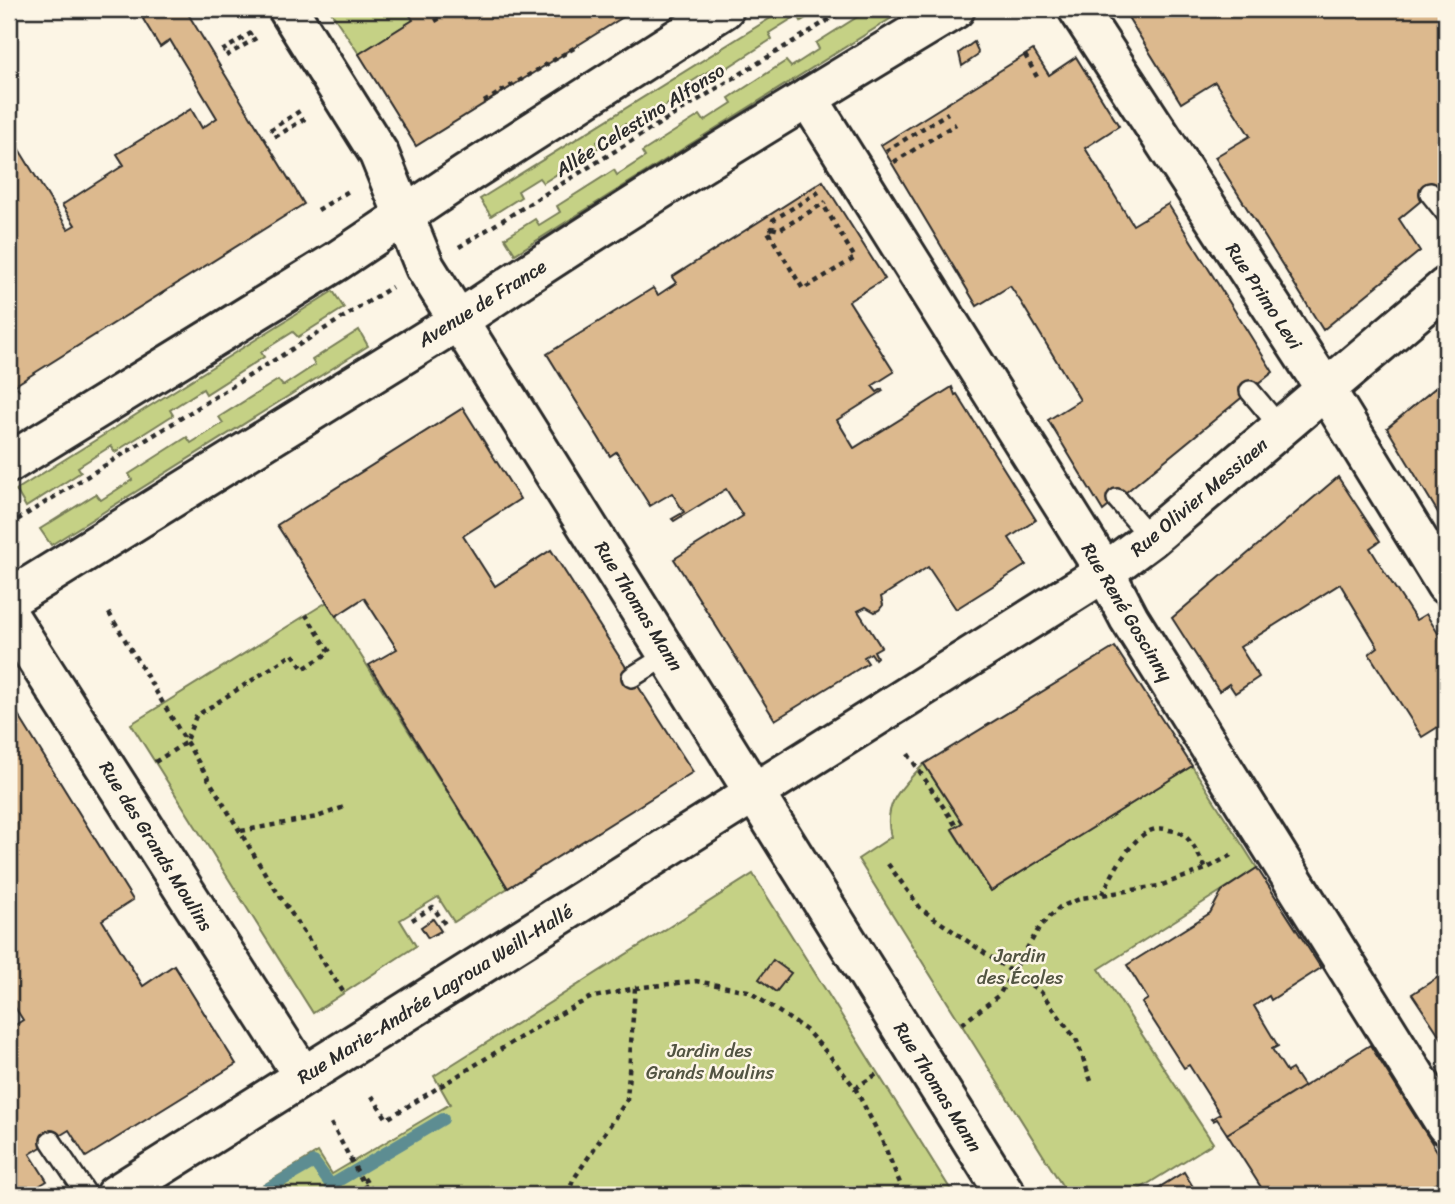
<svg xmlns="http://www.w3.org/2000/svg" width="1455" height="1204" viewBox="0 0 1455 1204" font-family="Sriracha,sans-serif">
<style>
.green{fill:#c5d185;stroke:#787e58;stroke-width:2}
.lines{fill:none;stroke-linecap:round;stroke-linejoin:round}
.stream{stroke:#5d8d92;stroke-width:12}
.building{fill:#dcb98e;stroke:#2b2b2b;stroke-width:2}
.lane-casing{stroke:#2b2b2b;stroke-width:24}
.street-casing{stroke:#2b2b2b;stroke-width:44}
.secondary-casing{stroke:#2b2b2b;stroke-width:44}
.path{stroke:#2b2b2b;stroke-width:4.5;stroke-dasharray:5 5;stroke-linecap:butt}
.lane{stroke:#fcf5e5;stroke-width:19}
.street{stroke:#fcf5e5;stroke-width:38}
.secondary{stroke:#fcf5e5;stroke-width:38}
.labels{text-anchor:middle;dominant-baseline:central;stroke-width:5;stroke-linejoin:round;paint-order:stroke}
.street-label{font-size:19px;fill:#2b2b2b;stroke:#fcf5e5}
.park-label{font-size:19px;fill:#525442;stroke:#fcf5e5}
</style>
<rect width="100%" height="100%" fill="#fcf5e5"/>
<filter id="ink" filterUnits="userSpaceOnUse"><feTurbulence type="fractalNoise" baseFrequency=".0143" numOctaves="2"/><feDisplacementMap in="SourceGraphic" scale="14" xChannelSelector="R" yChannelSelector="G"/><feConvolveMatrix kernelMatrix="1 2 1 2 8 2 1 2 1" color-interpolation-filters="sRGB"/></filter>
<g filter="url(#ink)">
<g class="green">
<path d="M 329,9 L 406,9 L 413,20 L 359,54 Z"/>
<path d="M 785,9 L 820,9 L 801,21 L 798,15 L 769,33 L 772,39 L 716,75 L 712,69 L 683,87 L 686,93 L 629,129 L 625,124 L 597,142 L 599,147 L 543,183 L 539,178 L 518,191 L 521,197 L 491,216 L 480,199 Z"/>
<path d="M 870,9 L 877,13 L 884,9 L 906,9 L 515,254 L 505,238 L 535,219 L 539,225 L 560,212 L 557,206 L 614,170 L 617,175 L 645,157 L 642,152 L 700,115 L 704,121 L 732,103 L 729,98 L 786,61 L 791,67 L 819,49 L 816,43 Z"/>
<path d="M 333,291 L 344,308 L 298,337 L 293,332 L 261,352 L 264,357 L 206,394 L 203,389 L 170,410 L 173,415 L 115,452 L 111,446 L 78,467 L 81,472 L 26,507 L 16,490 Z"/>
<path d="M 359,330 L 368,346 L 51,545 L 40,529 L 96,494 L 101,500 L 132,480 L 129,474 L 187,437 L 191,443 L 223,423 L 219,417 L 278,380 L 283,386 L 315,365 L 312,360 Z"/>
<path d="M 327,602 L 508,888 L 454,922 L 438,897 L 400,920 L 416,946 L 313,1013 L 131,724 Z"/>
<path d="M 924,764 L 962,823 L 952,830 L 991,891 L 1192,766 L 1257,868 L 1099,969 L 1213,1143 L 1130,1195 L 1068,1195 L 858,859 L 891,837 C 882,803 902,787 924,764 Z"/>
<path d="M 753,874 L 954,1195 L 247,1195 L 318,1152 L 332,1174 L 450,1104 L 434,1076 Z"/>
</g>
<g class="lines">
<g class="stream">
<path d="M 257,1195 L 314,1162 L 331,1185"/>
<path d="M 331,1195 L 331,1185 L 443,1119"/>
</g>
</g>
<g class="building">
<path d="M 151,9 L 185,9 L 304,204 L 9,389 L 9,133 L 68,229 L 75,225 L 62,205 L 124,165 L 117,154 L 191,109 L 202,128 L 217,118 L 170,40 L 160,47 L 143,19 L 153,12 Z"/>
<path d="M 406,9 L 636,9 L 416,146 L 359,54 L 413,20 Z"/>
<path d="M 1123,9 L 1446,9 L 1446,180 L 1399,219 L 1420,251 L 1323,330 L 1215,157 L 1250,136 L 1215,82 L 1181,103 Z"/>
<path d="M 974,42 L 978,51 L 977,56 L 962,66 L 959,53 Z"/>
<path d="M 1033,50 L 1049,75 L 1076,57 L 1119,126 L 1085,148 L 1133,225 L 1168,204 L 1273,372 L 1103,511 L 1048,420 L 1080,400 L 1021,302 L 1010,286 L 977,306 L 881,145 Z"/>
<path d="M 823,181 L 885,279 L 849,301 L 894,372 L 872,386 L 877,392 L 882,389 L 883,391 L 837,420 L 854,448 L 952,387 L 955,395 L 957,394 L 1036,520 L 1009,538 L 1026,565 L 956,609 L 928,567 L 881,597 L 883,605 L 879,610 L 875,612 L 866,607 L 858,611 L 881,647 L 874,651 L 877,657 L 875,659 L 871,653 L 864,657 L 868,663 L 775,720 L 674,559 L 743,516 L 726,489 L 674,521 L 672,519 L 684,512 L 672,493 L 650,506 L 616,452 L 610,456 L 547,354 L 653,288 L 658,295 L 676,283 L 672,277 Z"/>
<path d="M 1446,379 L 1446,526 L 1387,428 Z"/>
<path d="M 463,408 L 520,499 L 463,536 L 495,586 L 551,550 L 693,772 L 508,888 L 369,665 L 397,649 L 364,598 L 336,616 L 277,525 Z"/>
<path d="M 1338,477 L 1380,541 L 1370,548 L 1386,574 L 1416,620 L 1426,614 L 1446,646 L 1446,722 L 1422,737 L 1369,654 L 1378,647 L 1340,584 L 1240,647 L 1259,677 L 1235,693 L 1229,684 L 1219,691 L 1172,618 Z"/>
<path d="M 1115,647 L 1192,766 L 991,891 L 952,829 L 962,823 L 924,764 Z"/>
<path d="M 9,700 L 133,900 L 102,920 L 143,986 L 174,965 L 236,1064 L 86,1157 L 69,1130 L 30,1154 L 47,1181 L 24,1195 L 9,1195 L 9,1029 L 23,1020 L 9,998 Z"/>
<path d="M 1257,868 L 1321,968 L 1271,1000 L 1269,996 L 1254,1006 L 1278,1046 L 1272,1049 L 1287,1072 L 1292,1069 L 1304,1087 L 1227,1134 L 1217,1119 L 1213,1121 L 1211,1119 L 1220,1114 L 1189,1065 L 1184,1068 L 1142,1003 L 1148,999 L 1127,965 L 1210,913 L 1222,891 Z"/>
<path d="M 433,919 L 441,931 L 428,938 L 421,927 Z"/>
<path d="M 773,960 L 791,973 L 776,992 L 759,979 Z"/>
<path d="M 1446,972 L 1446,1045 L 1412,994 Z"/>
<path d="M 1370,1045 L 1446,1165 L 1446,1179 L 1414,1195 L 1266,1195 L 1227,1134 Z"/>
<path d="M 1184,1172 L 1198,1195 L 1147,1195 Z"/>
</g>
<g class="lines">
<defs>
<g id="lane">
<path d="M 1430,193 L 1446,213"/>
<path d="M 1250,391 L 1281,428"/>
<path d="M 1117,499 L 1151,538"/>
<path d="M 632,677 L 669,654"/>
<path d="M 51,1141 L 87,1195"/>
</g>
<g id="street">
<path d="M 288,9 L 379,154 L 425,267 L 1006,1195"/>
<path d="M 1078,9 L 1326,390 L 1446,585"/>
<path d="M 808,98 L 1105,572 L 1129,618 L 1446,1125"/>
<path d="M 9,616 L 303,1076"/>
<path d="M 115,1195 L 1105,572 L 1151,538 L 1446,287"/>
</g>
<g id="secondary">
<path d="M 9,463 L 337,261 L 465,175 L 724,9"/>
<path d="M 9,599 L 459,320 C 620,211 788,110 955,9"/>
</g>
</defs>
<use href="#lane" class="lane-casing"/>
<use href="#street" class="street-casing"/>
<use href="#secondary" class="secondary-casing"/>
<g class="path">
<path d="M 1131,17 L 1145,9"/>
<path d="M 435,21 L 456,9"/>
<path d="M 222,51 L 256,30"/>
<path d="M 1025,55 L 1037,77"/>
<path d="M 226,56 L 258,37"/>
<path d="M 484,102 L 579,45"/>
<path d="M 270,130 L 303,109"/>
<path d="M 275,137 L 308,117"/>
<path d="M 886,151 L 948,113"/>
<path d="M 894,162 L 956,124"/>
<path d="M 819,192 L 773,220 L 772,228 L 767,230 L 803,289 L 855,258 L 824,206"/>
<path d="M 318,210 L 352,189"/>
<path d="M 772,228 L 779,230 L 826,202"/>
<path d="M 459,247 L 846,9"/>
<path d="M 9,394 L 19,388"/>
<path d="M 9,525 L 392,287"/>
<path d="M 109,613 L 266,875 L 344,993"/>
<path d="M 908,754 L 956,826"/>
<path d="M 155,762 L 185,743 L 196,716 L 293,654 L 303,669 L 330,652 L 306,615"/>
<path d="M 241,831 L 317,817 L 347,806"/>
<path d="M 888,864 L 921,909 L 1041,992 L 1077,1041 L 1092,1084"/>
<path d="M 1102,894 C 1114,872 1138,819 1169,830 C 1175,831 1181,832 1185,836 C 1194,844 1200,858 1206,869"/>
<path d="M 412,920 L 433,907 L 447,927"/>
<path d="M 962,1024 L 999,995 L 1041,925 L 1060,907 L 1082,898 L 1159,886 L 1206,869 L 1231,855"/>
<path d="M 855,1088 L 877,1074"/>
<path d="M 372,1096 L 387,1119 L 547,1021 L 590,998 L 635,988 L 696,981 L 748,991 L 806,1030 L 830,1056 L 855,1088 L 881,1138 L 905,1195"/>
<path d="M 331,1123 L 370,1195"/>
<path d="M 364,1178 L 375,1195"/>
<path d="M 568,1195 L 573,1180 L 627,1100 L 635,988"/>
</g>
<use href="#lane" class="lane"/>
<use href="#street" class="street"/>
<use href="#secondary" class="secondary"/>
</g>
</g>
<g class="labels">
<g class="street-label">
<text transform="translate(640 120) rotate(-32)">Allée Celestino Alfonso</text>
<text transform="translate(1264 296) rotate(57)">Rue Primo Levi</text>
<text transform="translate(482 303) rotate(-32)">Avenue de France</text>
<text transform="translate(1199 497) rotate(-40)">Rue Olivier Messiaen</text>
<text transform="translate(639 606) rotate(58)">Rue Thomas Mann</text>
<text transform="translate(1127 612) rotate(59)">Rue René Goscinny</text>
<text transform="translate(156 846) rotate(58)">Rue des Grands Moulins</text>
<text transform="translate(435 994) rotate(-32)">Rue Marie-Andrée Lagroua Weill-Hallé</text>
<text transform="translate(938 1087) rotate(58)">Rue Thomas Mann</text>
</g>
<g class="park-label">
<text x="1020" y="955">Jardin<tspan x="1020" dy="22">des Écoles</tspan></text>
<text x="710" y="1050">Jardin des<tspan x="710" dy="22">Grands Moulins</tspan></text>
</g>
</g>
<rect width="1455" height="1204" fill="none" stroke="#fcf5e5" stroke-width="35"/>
<rect x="18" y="18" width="1420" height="1169" fill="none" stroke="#2b2b2b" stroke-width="2.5" filter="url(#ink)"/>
</svg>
